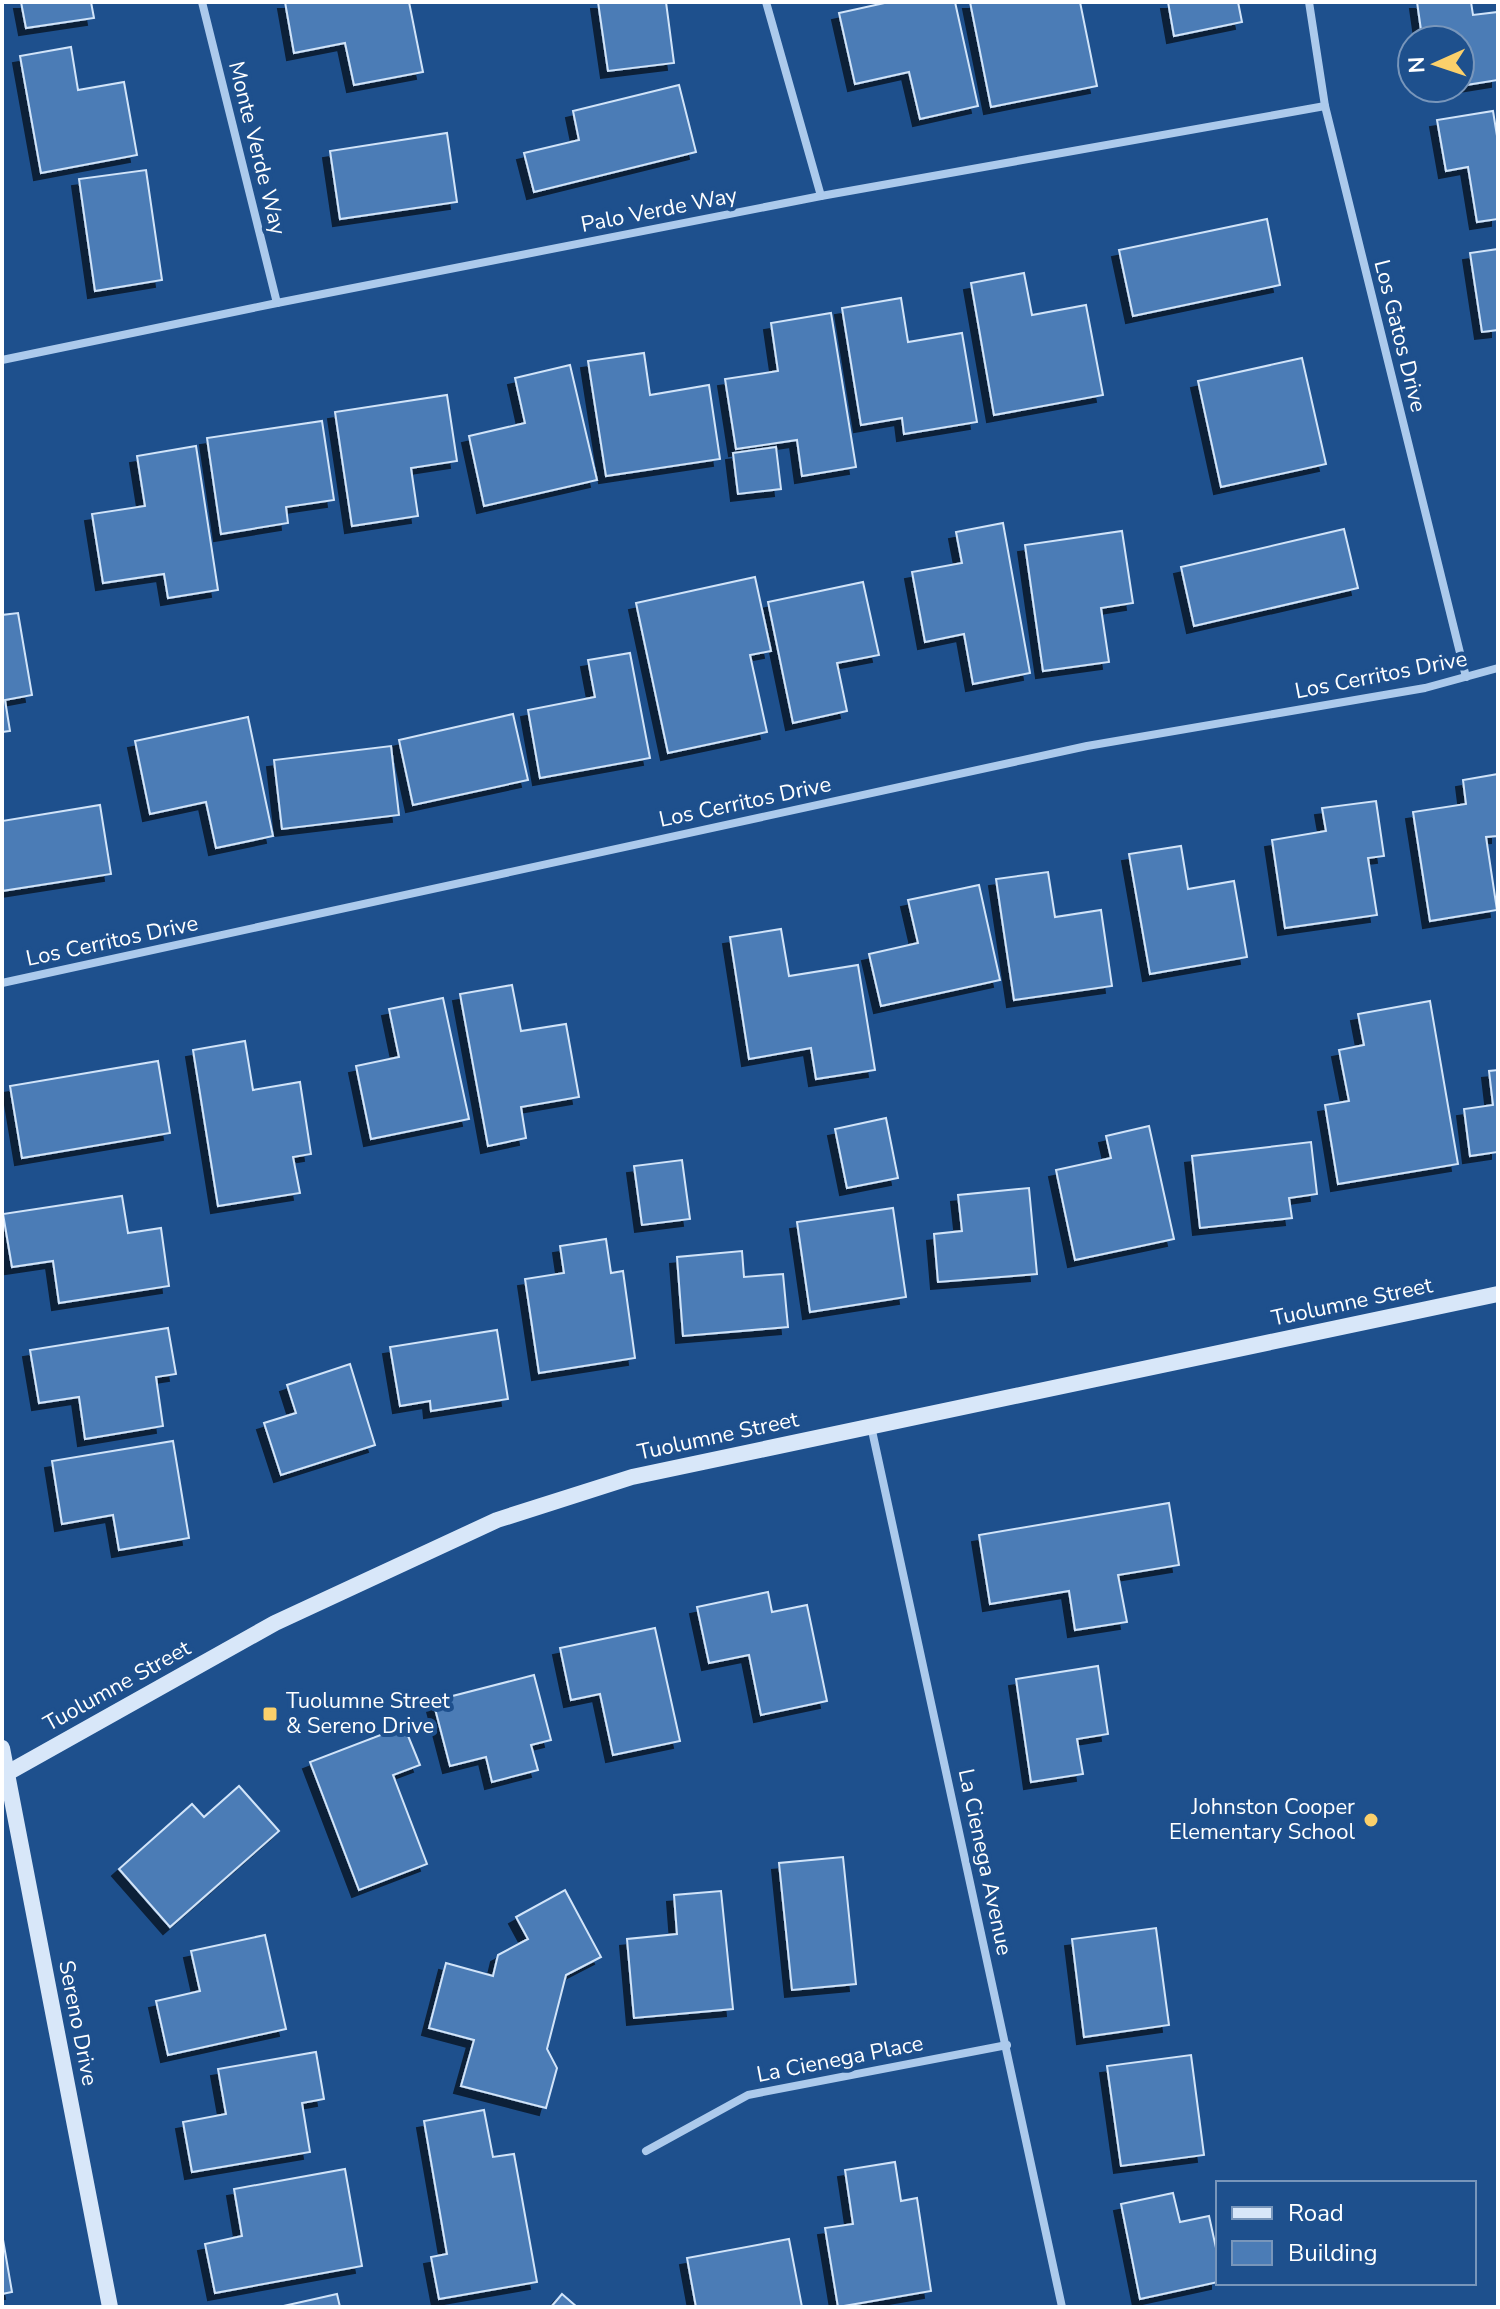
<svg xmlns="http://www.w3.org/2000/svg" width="1500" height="2309" viewBox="0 0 1500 2309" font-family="'Nunito Sans',sans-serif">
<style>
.building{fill:#4b7cb6;stroke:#d1e4f9;stroke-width:2;filter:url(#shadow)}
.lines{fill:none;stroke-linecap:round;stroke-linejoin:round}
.street{stroke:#accaec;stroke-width:8}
.secondary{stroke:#d8e7f9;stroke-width:16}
.poi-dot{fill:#fbd06b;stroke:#1e508d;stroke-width:3}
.labels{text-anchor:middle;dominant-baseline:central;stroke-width:8;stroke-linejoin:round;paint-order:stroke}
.street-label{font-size:22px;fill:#fff;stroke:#1e508d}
.poi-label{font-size:22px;fill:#fff;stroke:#1e508d;text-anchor:start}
</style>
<defs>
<filter id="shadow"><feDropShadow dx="-7" dy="7" stdDeviation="0" flood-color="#0009"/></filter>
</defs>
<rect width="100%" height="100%" fill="#1e508d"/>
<g class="building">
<path d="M 21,2 L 91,2 L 94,18 L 26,28 Z"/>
<path d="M 285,2 L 409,2 L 423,72 L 354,85 L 345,43 L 294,53 Z"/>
<path d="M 598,2 L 666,2 L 674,63 L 608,71 Z"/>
<path d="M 889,2 L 955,2 L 978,106 L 920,119 L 909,72 L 855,84 L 839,13 Z"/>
<path d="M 970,2 L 1080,2 L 1097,86 L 991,107 Z"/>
<path d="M 1168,2 L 1238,2 L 1242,22 L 1174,36 Z"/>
<path d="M 1417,2 L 1471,2 L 1473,15 L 1498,12 L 1498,80 L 1460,86 L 1460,40 L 1445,40 L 1444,34 L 1422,37 Z"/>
<path d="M 71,47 L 78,90 L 124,82 L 137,155 L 41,173 L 20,56 Z"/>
<path d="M 679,85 L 696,152 L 534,192 L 524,153 L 579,140 L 573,111 Z"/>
<path d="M 1493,111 L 1498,142 L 1498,219 L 1477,222 L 1468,167 L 1446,171 L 1437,120 Z"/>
<path d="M 447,133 L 457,202 L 340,219 L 330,151 Z"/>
<path d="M 146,170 L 162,280 L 95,291 L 79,179 Z"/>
<path d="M 1267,219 L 1280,285 L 1133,316 L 1119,250 Z"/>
<path d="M 1498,249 L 1498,330 L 1482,332 L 1470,253 Z"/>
<path d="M 1024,273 L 1032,315 L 1086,305 L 1103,395 L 994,415 L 971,283 Z"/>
<path d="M 901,298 L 908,342 L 962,333 L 977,422 L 904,434 L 902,418 L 861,425 L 842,308 Z"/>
<path d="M 831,313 L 856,467 L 802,476 L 797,440 L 736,449 L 725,379 L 778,371 L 771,323 Z"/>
<path d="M 644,353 L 650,395 L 709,385 L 720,459 L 606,476 L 588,361 Z"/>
<path d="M 1302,358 L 1326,464 L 1221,487 L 1198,381 Z"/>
<path d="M 570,365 L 597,480 L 484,506 L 469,436 L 525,423 L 515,378 Z"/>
<path d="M 447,395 L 457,461 L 411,468 L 418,516 L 352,526 L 335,412 Z"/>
<path d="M 322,421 L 334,500 L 286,507 L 288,523 L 221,534 L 207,438 Z"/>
<path d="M 196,446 L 218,590 L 168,598 L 164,574 L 103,583 L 92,514 L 145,506 L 137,456 Z"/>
<path d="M 776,447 L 781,489 L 738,494 L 733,453 Z"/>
<path d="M 1003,523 L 1030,673 L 973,684 L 964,634 L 925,642 L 912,572 L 962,563 L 956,532 Z"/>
<path d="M 1344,529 L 1358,588 L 1194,626 L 1181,567 Z"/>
<path d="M 1122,531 L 1133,603 L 1101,608 L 1109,662 L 1043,671 L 1025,545 Z"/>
<path d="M 755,577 L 771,651 L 750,655 L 767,732 L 668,753 L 636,603 Z"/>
<path d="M 863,582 L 879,655 L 837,663 L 847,711 L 793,723 L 768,602 Z"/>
<path d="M 18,613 L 32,695 L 5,700 L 10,731 L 2,732 L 2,615 Z"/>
<path d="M 630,653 L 650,758 L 540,778 L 528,710 L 595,697 L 588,660 Z"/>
<path d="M 513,714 L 528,780 L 413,805 L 399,740 Z"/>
<path d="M 248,717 L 273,836 L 216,848 L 206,802 L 150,814 L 135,741 Z"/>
<path d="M 391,746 L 399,815 L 282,829 L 274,760 Z"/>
<path d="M 1498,774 L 1498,836 L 1486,837 L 1497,910 L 1430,921 L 1413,812 L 1466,804 L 1463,780 Z"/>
<path d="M 1376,801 L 1384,856 L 1368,858 L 1377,915 L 1285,928 L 1272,840 L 1326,831 L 1322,808 Z"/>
<path d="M 100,805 L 111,874 L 2,891 L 2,821 Z"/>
<path d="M 1181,846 L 1188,889 L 1234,881 L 1247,957 L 1150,974 L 1129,854 Z"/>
<path d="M 1048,872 L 1055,917 L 1101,910 L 1112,986 L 1014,1000 L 996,879 Z"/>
<path d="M 979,885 L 1000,980 L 881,1006 L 869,954 L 918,943 L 908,900 Z"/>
<path d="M 781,929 L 789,976 L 858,965 L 875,1070 L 816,1079 L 811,1048 L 749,1059 L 730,937 Z"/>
<path d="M 512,985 L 521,1031 L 566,1024 L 579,1097 L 521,1107 L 526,1138 L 488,1146 L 460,994 Z"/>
<path d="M 443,998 L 469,1119 L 371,1139 L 356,1066 L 399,1057 L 389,1009 Z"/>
<path d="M 1430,1001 L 1458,1164 L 1338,1184 L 1325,1105 L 1349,1101 L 1339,1050 L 1364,1045 L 1358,1014 Z"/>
<path d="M 245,1041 L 253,1090 L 300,1082 L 311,1154 L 293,1157 L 300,1193 L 218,1206 L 193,1050 Z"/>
<path d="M 158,1061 L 170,1133 L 22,1158 L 10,1086 Z"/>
<path d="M 1498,1070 L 1498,1152 L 1470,1156 L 1464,1109 L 1493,1105 L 1489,1071 Z"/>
<path d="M 886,1118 L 898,1178 L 847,1188 L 835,1129 Z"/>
<path d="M 1149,1126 L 1174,1239 L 1075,1260 L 1056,1170 L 1111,1158 L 1106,1136 Z"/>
<path d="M 1311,1142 L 1317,1194 L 1289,1198 L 1292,1218 L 1200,1228 L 1192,1156 Z"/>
<path d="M 682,1160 L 690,1219 L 642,1225 L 634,1166 Z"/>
<path d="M 1029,1188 L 1037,1274 L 938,1282 L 934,1234 L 962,1231 L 958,1195 Z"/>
<path d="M 122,1196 L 128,1233 L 161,1228 L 169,1286 L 59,1303 L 53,1261 L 12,1267 L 3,1214 Z"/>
<path d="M 893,1208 L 906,1297 L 810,1312 L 797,1222 Z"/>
<path d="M 606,1239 L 611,1273 L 623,1271 L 635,1358 L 539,1373 L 525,1279 L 564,1273 L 560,1246 Z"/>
<path d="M 742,1251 L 744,1277 L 783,1274 L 788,1327 L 683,1336 L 677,1257 Z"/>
<path d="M 168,1328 L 176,1374 L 156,1377 L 163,1426 L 85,1439 L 79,1397 L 39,1403 L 30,1350 Z"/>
<path d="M 497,1330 L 508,1399 L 431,1411 L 430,1401 L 400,1406 L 390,1347 Z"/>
<path d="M 350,1364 L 375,1445 L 281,1475 L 264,1423 L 296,1413 L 287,1385 Z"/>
<path d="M 173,1441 L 189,1538 L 119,1550 L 113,1515 L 62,1524 L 52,1461 Z"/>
<path d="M 1169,1503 L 1179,1565 L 1118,1575 L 1127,1622 L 1075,1630 L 1069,1591 L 990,1604 L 979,1535 Z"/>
<path d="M 768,1592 L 772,1612 L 807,1605 L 827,1701 L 761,1715 L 749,1655 L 709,1663 L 697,1607 Z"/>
<path d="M 655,1628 L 680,1741 L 613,1755 L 600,1694 L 571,1700 L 560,1648 Z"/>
<path d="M 1098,1666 L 1108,1734 L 1077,1739 L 1083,1774 L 1031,1782 L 1016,1679 Z"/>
<path d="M 534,1675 L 551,1740 L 531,1745 L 538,1770 L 492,1782 L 486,1757 L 450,1766 L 433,1701 Z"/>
<path d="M 404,1726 L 420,1765 L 393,1775 L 427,1864 L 359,1890 L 310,1762 Z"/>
<path d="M 239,1786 L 279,1831 L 170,1927 L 119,1869 L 192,1804 L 204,1817 Z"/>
<path d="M 843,1857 L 856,1984 L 792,1990 L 779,1863 Z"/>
<path d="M 565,1890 L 601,1957 L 566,1975 L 547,2049 L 557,2068 L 546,2108 L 461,2086 L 474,2040 L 429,2028 L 446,1963 L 493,1976 L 498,1955 L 528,1939 L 516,1917 Z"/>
<path d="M 721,1891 L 733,2009 L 634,2018 L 627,1939 L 677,1934 L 674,1895 Z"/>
<path d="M 1156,1928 L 1169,2025 L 1084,2037 L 1072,1939 Z"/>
<path d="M 265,1935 L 286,2029 L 168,2055 L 156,2001 L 200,1991 L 191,1951 Z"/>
<path d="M 316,2052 L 324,2099 L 302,2103 L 310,2152 L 192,2172 L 183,2122 L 226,2114 L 218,2069 Z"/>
<path d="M 1191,2055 L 1204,2155 L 1121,2166 L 1107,2066 Z"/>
<path d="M 484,2110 L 493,2157 L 514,2154 L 537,2282 L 439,2299 L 431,2257 L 447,2254 L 424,2121 Z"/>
<path d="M 895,2162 L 901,2201 L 917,2198 L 931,2291 L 838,2307 L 825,2228 L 853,2224 L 845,2170 Z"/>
<path d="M 345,2169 L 362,2266 L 215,2293 L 205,2244 L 242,2236 L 234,2189 Z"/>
<path d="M 1173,2193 L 1180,2222 L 1209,2216 L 1218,2257 L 1218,2282 L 1140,2299 L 1121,2204 Z"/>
<path d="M 2,2234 L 12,2292 L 2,2294 Z"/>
<path d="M 789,2239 L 802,2307 L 696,2307 L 687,2258 Z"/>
<path d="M 337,2294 L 340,2307 L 279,2307 Z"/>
<path d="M 562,2294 L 577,2307 L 551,2307 Z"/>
</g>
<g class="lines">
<g class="street">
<path d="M 202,2 L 277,303"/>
<path d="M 766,2 L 821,196"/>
<path d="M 1309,2 L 1325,106 L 1466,677"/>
<path d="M 2,360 L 277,303 L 821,196 L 1325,106"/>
<path d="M 2,983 L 1087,746 L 1425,688 L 1498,668"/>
<path d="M 871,1426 L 1062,2307"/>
<path d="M 646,2151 L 748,2095 L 1007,2045"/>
</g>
<g class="secondary">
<path d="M 2,1748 L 110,2307"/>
<path d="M 2,1776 L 275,1623 L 497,1520 L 632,1477 L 1498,1294"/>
</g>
</g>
<g class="poi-dot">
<rect x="262" y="1706" width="16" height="16" rx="4"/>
<circle cx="1371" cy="1820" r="8"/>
</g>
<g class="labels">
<g class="street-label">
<text transform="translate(257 148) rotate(76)">Monte Verde Way</text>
<text transform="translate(659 210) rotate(-11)">Palo Verde Way</text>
<text transform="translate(1400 336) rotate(76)">Los Gatos Drive</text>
<text transform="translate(1381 675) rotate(-11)">Los Cerritos Drive</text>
<text transform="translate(745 802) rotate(-12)">Los Cerritos Drive</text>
<text transform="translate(112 941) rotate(-12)">Los Cerritos Drive</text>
<text transform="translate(1352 1302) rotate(-12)">Tuolumne Street</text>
<text transform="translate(718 1436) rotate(-12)">Tuolumne Street</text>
<text transform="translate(117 1686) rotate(-29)">Tuolumne Street</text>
<text transform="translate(985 1862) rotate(78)">La Cienega Avenue</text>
<text transform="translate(78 2023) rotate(79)">Sereno Drive</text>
<text transform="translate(840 2059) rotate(-11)">La Cienega Place</text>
</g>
<g class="poi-label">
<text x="286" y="1701">Tuolumne Street<tspan x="286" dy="25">&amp; Sereno Drive</tspan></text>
<text x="1355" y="1807" text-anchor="end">Johnston Cooper<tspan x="1355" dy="25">Elementary School</tspan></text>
</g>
</g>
<rect width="1500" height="2309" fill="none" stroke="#ffffff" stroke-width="8"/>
<rect x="1216" y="2181" width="260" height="104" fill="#1e508d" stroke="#7896bb" stroke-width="2"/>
<rect x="1232" y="2207" width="40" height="12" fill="#d8e7f9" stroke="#7896bb" stroke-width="2"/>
<text x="1288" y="2221" font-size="24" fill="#ffffff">Road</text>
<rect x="1232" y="2241" width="40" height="24" fill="#4b7cb6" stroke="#7896bb" stroke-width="2"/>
<text x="1288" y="2261" font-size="24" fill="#ffffff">Building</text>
<g transform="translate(1436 64) rotate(267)"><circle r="38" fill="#1e508d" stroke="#7896bb" stroke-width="2"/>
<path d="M0-6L14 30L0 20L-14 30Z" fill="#fbd06b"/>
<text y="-12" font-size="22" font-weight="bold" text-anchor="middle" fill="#ffffff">N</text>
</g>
</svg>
